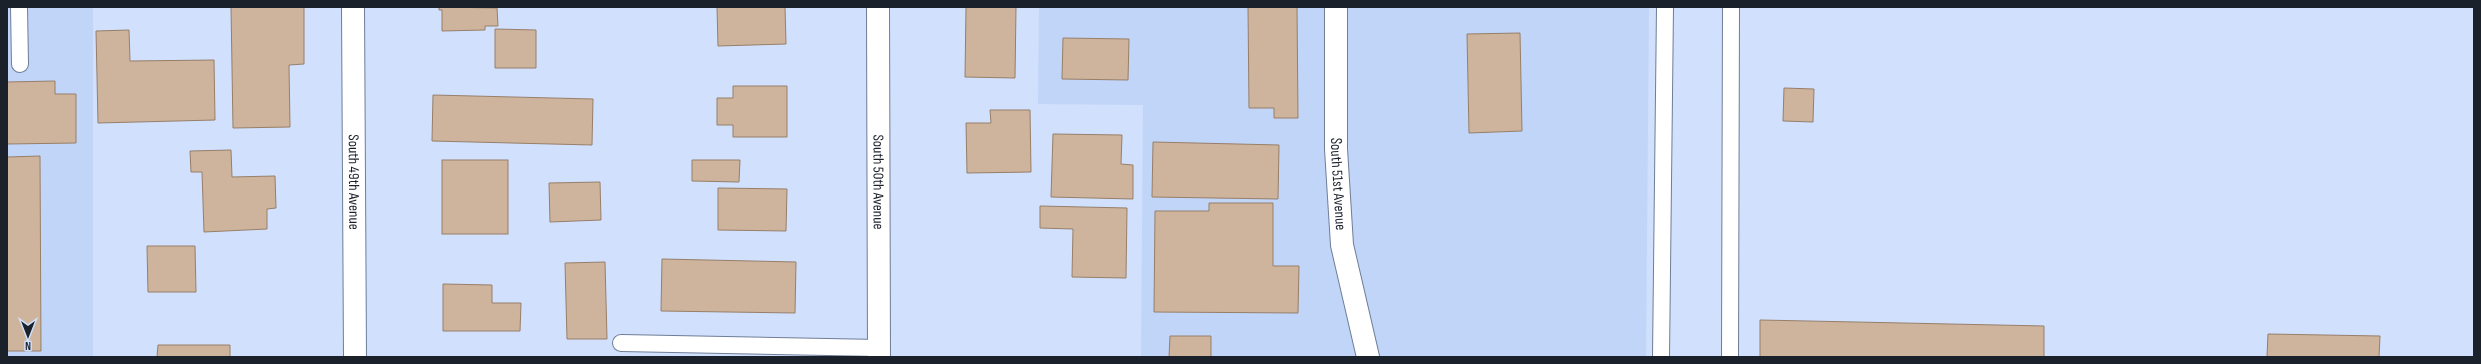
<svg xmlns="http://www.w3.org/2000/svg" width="2481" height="364" viewBox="0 0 2481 364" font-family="'Sofia Sans Condensed',sans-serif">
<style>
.built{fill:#c1d5f8}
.building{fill:#ceb49d;stroke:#977f69}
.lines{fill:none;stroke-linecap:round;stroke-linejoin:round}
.lane-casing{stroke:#6f7d97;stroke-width:18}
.street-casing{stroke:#6f7d97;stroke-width:24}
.lane{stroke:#fff;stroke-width:16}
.street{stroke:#fff;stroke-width:22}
.labels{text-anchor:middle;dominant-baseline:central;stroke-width:4;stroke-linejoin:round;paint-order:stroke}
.street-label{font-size:15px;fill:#1b212b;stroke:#d0e0fd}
</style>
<rect width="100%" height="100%" fill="#d0e0fd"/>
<g class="built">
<rect x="7" y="7" width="86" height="350"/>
<path d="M 1039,7 L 1649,7 L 1646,357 L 1141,357 L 1143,105 L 1038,104 Z"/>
</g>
<g class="building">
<path d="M 231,7 L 304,7 L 304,64 L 289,65 L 290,127 L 233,128 Z"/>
<path d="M 439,7 L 497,8 L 498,26 L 485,26 L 485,30 L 442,31 L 442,10 L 439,10 Z"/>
<path d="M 717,7 L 785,7 L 786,44 L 718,46 Z"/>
<path d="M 966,7 L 1016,7 L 1015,78 L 965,77 Z"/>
<path d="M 1248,7 L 1297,7 L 1298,118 L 1274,118 L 1274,108 L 1249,108 Z"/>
<path d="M 495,29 L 536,30 L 536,68 L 495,68 Z"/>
<path d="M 129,30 L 130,61 L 214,60 L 215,120 L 98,123 L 96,31 Z"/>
<path d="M 1520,33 L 1522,131 L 1469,133 L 1467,34 Z"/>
<path d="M 1063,38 L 1129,39 L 1128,80 L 1062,79 Z"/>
<path d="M 55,81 L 55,94 L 76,94 L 76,143 L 7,144 L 7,82 Z"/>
<path d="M 733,86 L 787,86 L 787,137 L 733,137 L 733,125 L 717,125 L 717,98 L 733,98 Z"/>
<path d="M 1784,88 L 1814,89 L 1813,122 L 1783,121 Z"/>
<path d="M 433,95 L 593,99 L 592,145 L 432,141 Z"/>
<path d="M 990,110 L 1030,110 L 1031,172 L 967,173 L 966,123 L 991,123 Z"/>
<path d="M 1053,134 L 1122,135 L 1121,164 L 1133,165 L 1133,199 L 1051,197 Z"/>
<path d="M 1153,142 L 1279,145 L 1278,199 L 1152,197 Z"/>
<path d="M 231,150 L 232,177 L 275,176 L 276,208 L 267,209 L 267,229 L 204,232 L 202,172 L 191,172 L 190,151 Z"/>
<path d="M 40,156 L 41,351 L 7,351 L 7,157 Z"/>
<rect x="442" y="160" width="66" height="74"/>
<path d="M 692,160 L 740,160 L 739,182 L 692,181 Z"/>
<path d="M 600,182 L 601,220 L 550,222 L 549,183 Z"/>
<path d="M 718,188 L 787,189 L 786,231 L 718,230 Z"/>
<path d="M 1209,203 L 1273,203 L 1273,266 L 1299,266 L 1298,313 L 1154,312 L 1155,211 L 1209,211 Z"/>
<path d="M 1040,206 L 1127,208 L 1126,278 L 1072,277 L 1073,229 L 1040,228 Z"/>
<path d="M 147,246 L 195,246 L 196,292 L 148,292 Z"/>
<path d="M 662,259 L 796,262 L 795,313 L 661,311 Z"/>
<path d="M 605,262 L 607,339 L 567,339 L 565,263 Z"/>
<path d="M 443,284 L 492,285 L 492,303 L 521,303 L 520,331 L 443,331 Z"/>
<path d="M 1760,320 L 2044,326 L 2044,357 L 1760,357 Z"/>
<path d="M 2268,334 L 2380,336 L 2379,357 L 2267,357 Z"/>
<path d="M 1170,336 L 1211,336 L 1211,357 L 1169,357 Z"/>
<path d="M 158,345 L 230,345 L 230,357 L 157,357 Z"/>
</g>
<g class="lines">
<defs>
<g id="lane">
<path d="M 19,7 L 20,64"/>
<path d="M 621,343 L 879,348"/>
<path d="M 1661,357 L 1665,7"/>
<path d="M 1730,357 L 1731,7"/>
</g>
<g id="street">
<path id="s1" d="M 353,7 L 355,357"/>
<path id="s2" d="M 878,7 L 879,357"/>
<path id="s3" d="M 1336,7 L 1336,149 L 1342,245 L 1368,357"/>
</g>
</defs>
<use href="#lane" class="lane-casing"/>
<use href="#street" class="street-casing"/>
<use href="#lane" class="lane"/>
<use href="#street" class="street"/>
</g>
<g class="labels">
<g class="street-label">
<text stroke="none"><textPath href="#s1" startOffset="175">South 49th Avenue</textPath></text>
<text stroke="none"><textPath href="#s2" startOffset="175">South 50th Avenue</textPath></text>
<text stroke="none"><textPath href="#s3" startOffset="177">South 51st Avenue</textPath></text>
</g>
</g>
<rect width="2481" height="364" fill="none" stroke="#1b212b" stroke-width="16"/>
<g transform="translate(28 336) rotate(180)" stroke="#d0e0fd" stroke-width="3" paint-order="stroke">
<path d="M0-3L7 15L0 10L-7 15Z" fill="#1b212b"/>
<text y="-6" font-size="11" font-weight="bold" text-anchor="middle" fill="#1b212b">N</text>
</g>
</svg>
